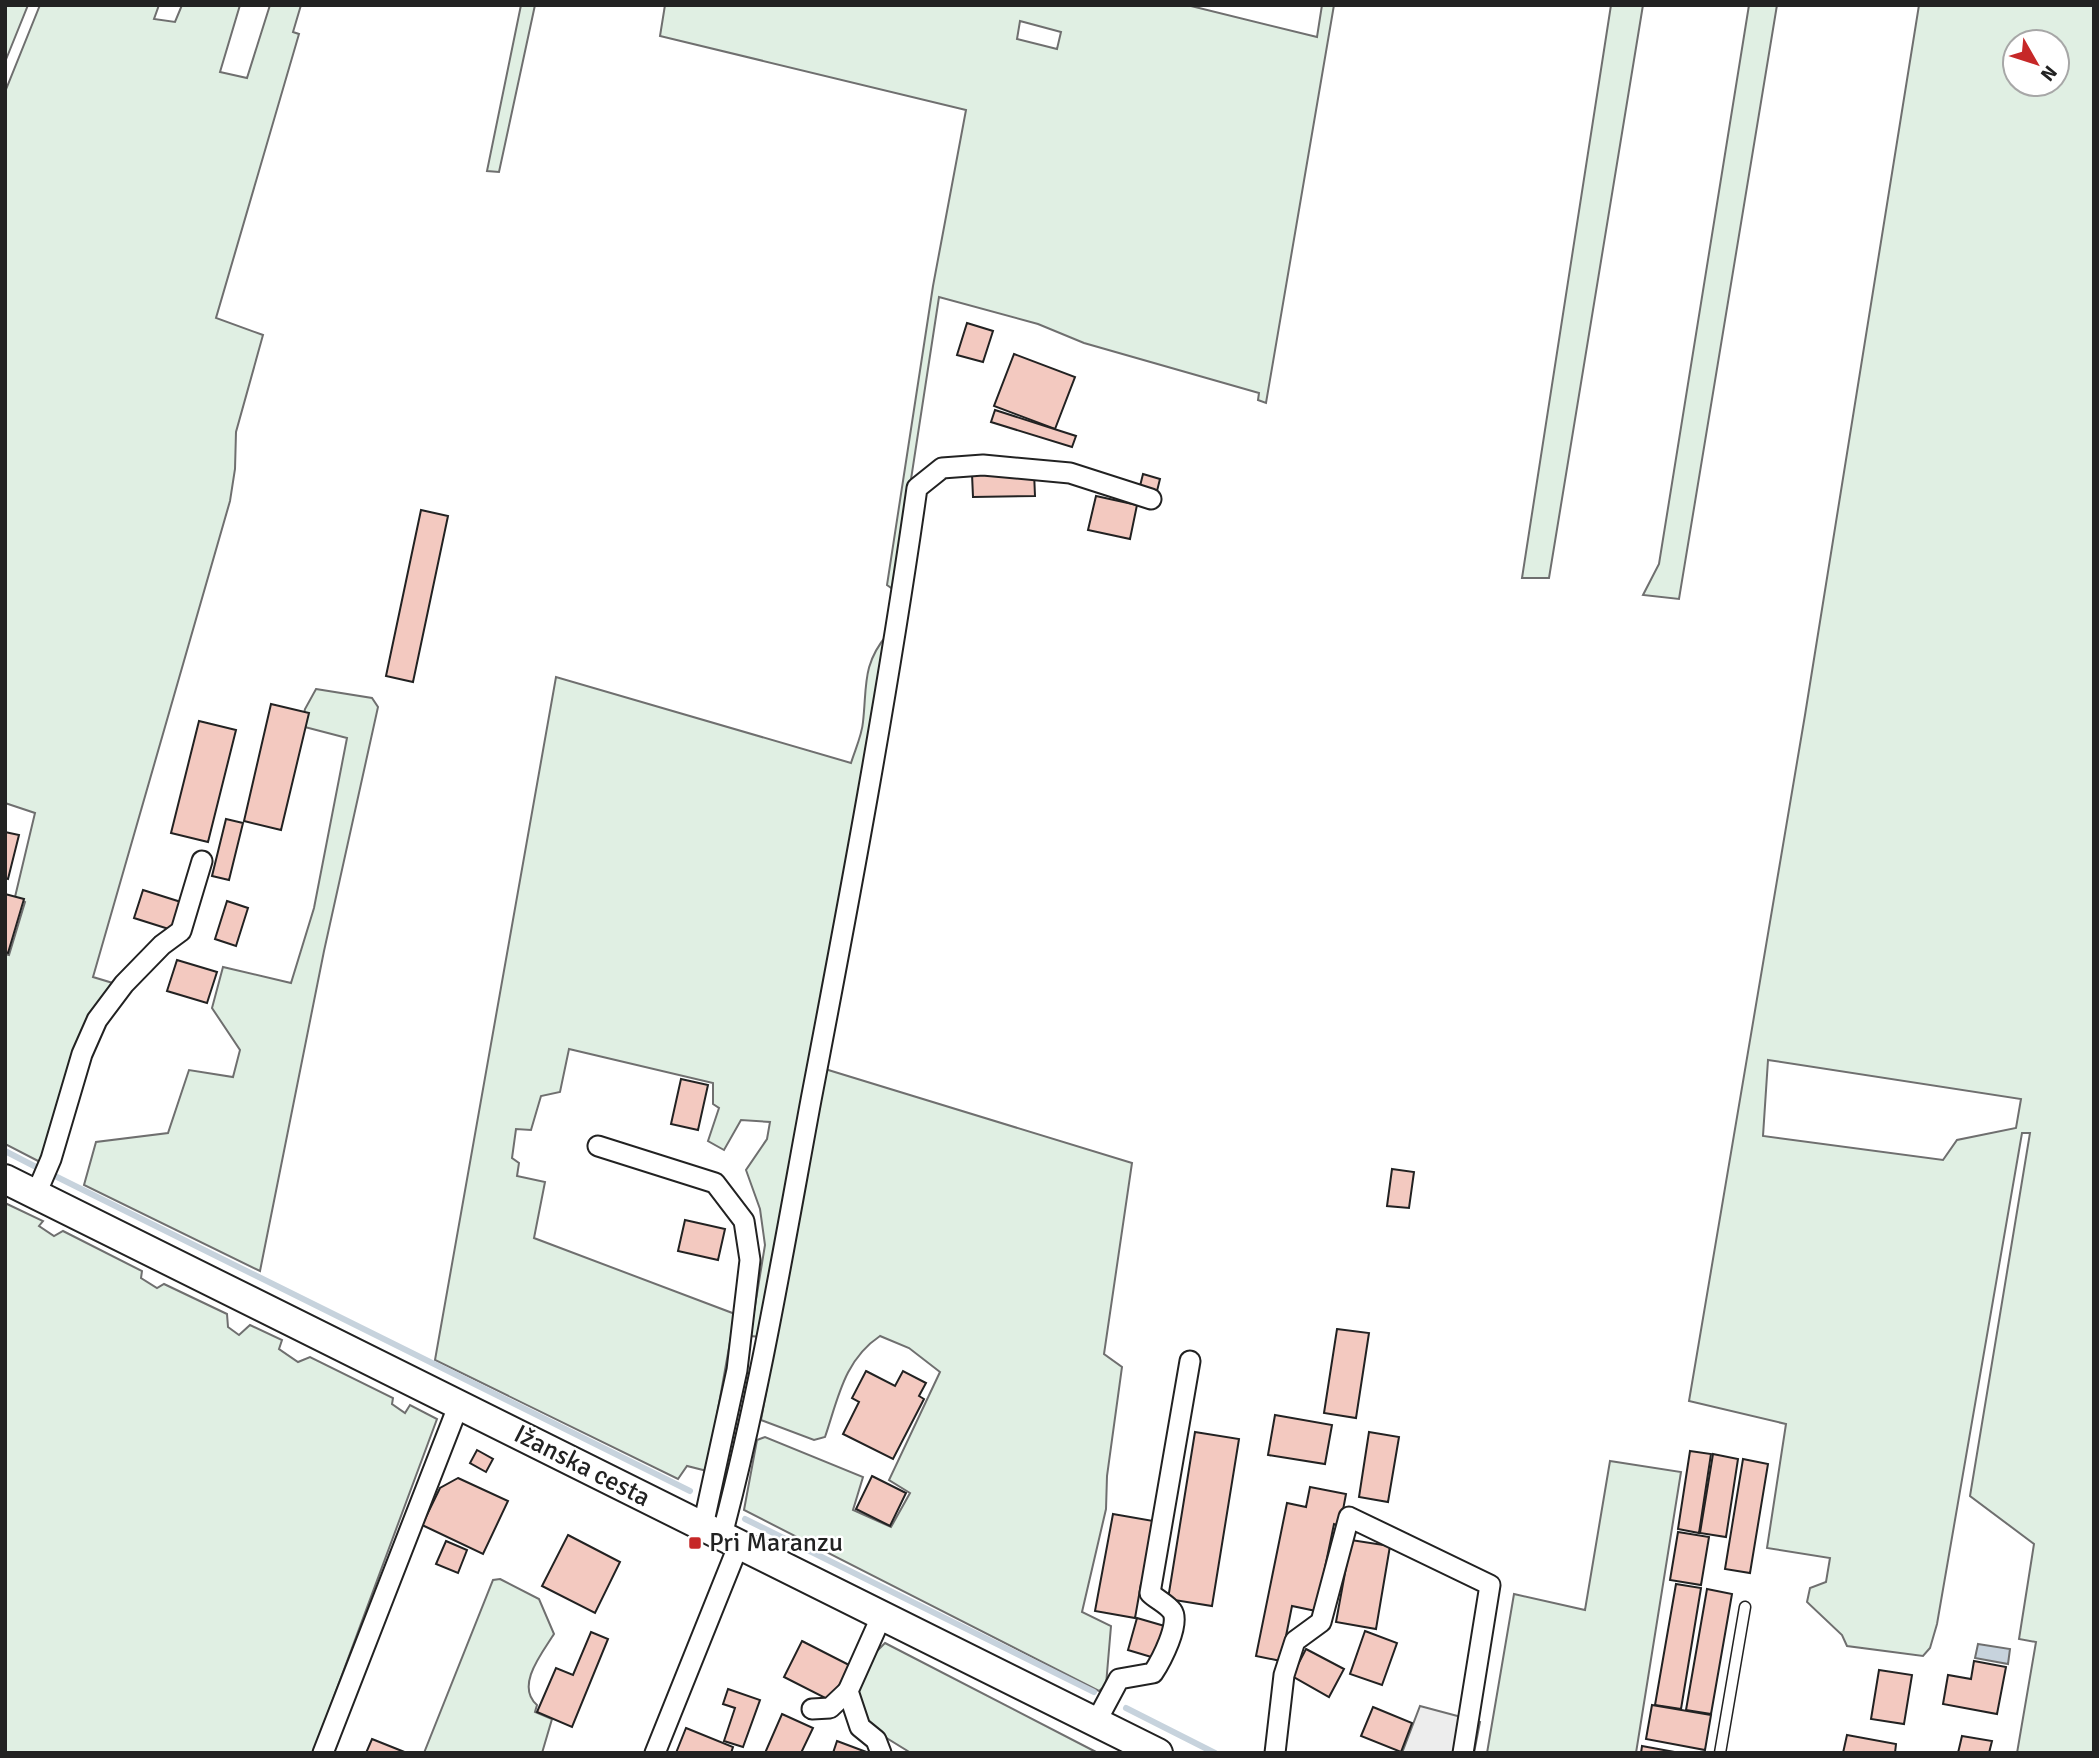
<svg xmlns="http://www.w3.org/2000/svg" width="2099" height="1758" viewBox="0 0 2099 1758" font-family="Signika,sans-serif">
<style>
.green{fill:#e0efe3;stroke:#6f6f6f;stroke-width:2;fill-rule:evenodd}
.parking{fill:#ededed;stroke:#6f6f6f;stroke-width:2}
.water{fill:#c7d3dd;stroke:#6f6f6f;stroke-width:2}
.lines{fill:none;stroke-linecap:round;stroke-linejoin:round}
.stream{stroke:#c7d3dd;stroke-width:6}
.building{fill:#f3c9c0;stroke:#222;stroke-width:2}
.lane-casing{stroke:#222;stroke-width:13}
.street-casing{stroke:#222;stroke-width:23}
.secondary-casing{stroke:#222;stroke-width:32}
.lane{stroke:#fff;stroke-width:10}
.street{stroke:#fff;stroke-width:19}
.secondary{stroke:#fff;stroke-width:28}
.poi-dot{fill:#c62828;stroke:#fff;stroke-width:2.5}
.labels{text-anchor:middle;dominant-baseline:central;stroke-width:5;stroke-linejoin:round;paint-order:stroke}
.street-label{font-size:26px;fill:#222;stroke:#fff}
.poi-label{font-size:26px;fill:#222;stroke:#fff;text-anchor:start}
</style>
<rect width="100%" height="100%" fill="#fff"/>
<g class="green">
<path d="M 6,5 L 28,5 L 5,62 L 5,6 Z"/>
<path d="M 40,5 L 159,5 L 154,19 L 175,22 L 182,5 L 240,5 L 220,72 L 247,78 L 270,5 L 301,5 L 293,32 L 299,34 L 216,318 L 263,335 L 236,432 L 235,469 L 230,501 L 93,977 L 116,984 L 42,1163 L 5,1144 L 5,954 L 9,955 L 25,902 L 15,897 L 35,813 L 5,803 L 5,92 Z"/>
<path d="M 521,5 L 535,5 L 499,172 L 487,171 Z"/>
<path d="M 665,5 L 1187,5 L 1317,37 L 1322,5 L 1334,5 L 1266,403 L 1258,400 L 1259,393 L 1084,343 L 1038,324 L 939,297 L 894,590 L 887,585 L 933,286 L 966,110 L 660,36 ZM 1020,21 L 1061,32 L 1057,49 L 1017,39 Z"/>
<path d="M 1611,5 L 1643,5 L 1549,578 L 1522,578 Z"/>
<path d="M 1749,5 L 1777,5 L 1679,599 L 1643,595 L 1659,564 Z"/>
<path d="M 1919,5 L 2094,5 L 2094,1753 L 2017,1753 L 2036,1642 L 2019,1639 L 2034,1544 L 1970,1496 L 2030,1133 L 2022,1133 L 1937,1624 L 1930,1648 L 1923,1656 L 1847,1646 L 1842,1635 L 1807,1602 L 1810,1588 L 1826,1582 L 1830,1558 L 1767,1548 L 1786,1424 L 1689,1401 L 1805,715 ZM 2015,42 L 2057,42 L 2057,84 L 2015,84 ZM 1768,1060 L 2021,1099 L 2016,1128 L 1957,1140 L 1943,1160 L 1763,1136 Z"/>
<path d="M 887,635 L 761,1337 L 750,1336 L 765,1245 L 760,1209 L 746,1170 L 767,1139 L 770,1122 L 741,1120 L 724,1150 L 708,1141 L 719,1108 L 713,1104 L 713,1083 L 569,1049 L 560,1092 L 541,1096 L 531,1130 L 516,1129 L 512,1158 L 519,1163 L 517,1176 L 545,1182 L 534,1238 L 735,1314 L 707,1471 L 687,1466 L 678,1479 L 435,1360 L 556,677 L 851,763 C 855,750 862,735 863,722 C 867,687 862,664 887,635 Z"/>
<path d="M 316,689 L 372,698 L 378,707 L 324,951 L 260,1271 L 84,1185 L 96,1142 L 168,1133 L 189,1070 L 233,1077 L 240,1050 L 212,1008 L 223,967 L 291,983 L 314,908 L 347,738 L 301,726 L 305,709 Z"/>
<path d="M 825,1069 L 1132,1163 L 1104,1354 L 1122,1367 L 1107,1476 L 1106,1509 L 1082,1612 L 1111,1626 L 1106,1685 L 1099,1691 L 744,1510 L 757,1440 L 765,1437 L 863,1477 L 853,1510 L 891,1527 L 910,1493 L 889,1480 L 940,1372 L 909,1348 L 880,1336 C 844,1360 838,1399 825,1437 L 814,1440 L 761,1420 Z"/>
<path d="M 5,1203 L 43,1221 L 39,1226 L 54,1236 L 63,1231 L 142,1271 L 141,1278 L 157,1288 L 164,1284 L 227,1314 L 228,1327 L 239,1335 L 250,1325 L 282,1340 L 279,1349 L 298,1362 L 310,1357 L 393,1398 L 392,1404 L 405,1413 L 410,1405 L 437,1419 L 313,1753 L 5,1753 Z"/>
<path d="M 1610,1461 L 1681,1472 L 1636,1753 L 1487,1753 L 1514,1594 L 1585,1610 Z"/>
<path d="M 500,1579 L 539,1599 L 554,1634 C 542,1653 515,1686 537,1705 L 535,1712 L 552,1719 L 542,1753 L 424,1753 L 493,1580 Z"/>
<path d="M 885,1643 L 1098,1753 L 911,1753 L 872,1729 L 858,1704 L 859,1688 L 873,1655 Z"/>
</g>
<path class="parking" d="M 1420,1706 L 1480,1722 L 1474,1753 L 1402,1753 Z"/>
<path class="water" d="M 1978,1644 L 2010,1649 L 2008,1664 L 1975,1658 Z"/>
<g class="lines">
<g class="stream">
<path d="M 5,1151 L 38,1168"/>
<path d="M 53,1175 L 690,1491"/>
<path d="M 745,1519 L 1094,1692"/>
<path d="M 1126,1708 L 1215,1753"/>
</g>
</g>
<g class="building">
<path d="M 967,323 L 993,331 L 983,362 L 957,355 Z"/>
<path d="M 1014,354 L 1075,377 L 1055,429 L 994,406 Z"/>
<path d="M 995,410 L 1076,436 L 1072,447 L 991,422 Z"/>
<path d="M 1034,472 L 1035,496 L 973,497 L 972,474 Z"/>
<path d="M 1143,474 L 1160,479 L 1157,491 L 1140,486 Z"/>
<path d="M 1096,496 L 1137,505 L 1130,539 L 1088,530 Z"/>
<path d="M 421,510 L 448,516 L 413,682 L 386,676 Z"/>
<path d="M 271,704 L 309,713 L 281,830 L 244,821 Z"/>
<path d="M 199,721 L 236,730 L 208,842 L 171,833 Z"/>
<path d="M 226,819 L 243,823 L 229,880 L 212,876 Z"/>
<path d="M 5,832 L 19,835 L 8,879 L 5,878 Z"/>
<path d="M 143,890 L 184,903 L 175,931 L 134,918 Z"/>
<path d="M 5,894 L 24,899 L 8,953 L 5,952 Z"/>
<path d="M 227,901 L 248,908 L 236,946 L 215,939 Z"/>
<path d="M 177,960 L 217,972 L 207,1003 L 167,991 Z"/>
<path d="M 681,1079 L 708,1085 L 698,1130 L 671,1124 Z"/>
<path d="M 1392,1169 L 1414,1172 L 1409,1208 L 1387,1206 Z"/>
<path d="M 685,1220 L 725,1229 L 718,1260 L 678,1251 Z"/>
<path d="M 1337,1329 L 1369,1333 L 1356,1418 L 1324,1413 Z"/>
<path d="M 866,1371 L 895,1386 L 903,1371 L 926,1383 L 919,1396 L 924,1399 L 893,1459 L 843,1434 L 859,1402 L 852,1398 Z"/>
<path d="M 1275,1415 L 1332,1425 L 1325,1464 L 1268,1455 Z"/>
<path d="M 1195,1432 L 1239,1439 L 1212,1606 L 1168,1599 Z"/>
<path d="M 1369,1432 L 1399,1437 L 1388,1502 L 1359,1497 Z"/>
<path d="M 477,1450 L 493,1459 L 486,1472 L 470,1463 Z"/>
<path d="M 1690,1451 L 1711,1454 L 1699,1533 L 1678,1529 Z"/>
<path d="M 1713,1454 L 1738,1459 L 1726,1537 L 1700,1533 Z"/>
<path d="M 1743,1459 L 1768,1464 L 1750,1573 L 1725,1569 Z"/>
<path d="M 872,1476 L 906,1493 L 890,1526 L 856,1509 Z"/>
<path d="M 458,1478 L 508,1501 L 483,1554 L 422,1525 L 440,1488 Z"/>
<path d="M 1310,1487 L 1346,1494 L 1340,1526 L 1334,1524 L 1316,1611 L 1292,1606 L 1281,1661 L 1256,1656 L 1287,1503 L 1306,1507 Z"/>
<path d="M 1113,1514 L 1159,1522 L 1147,1585 L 1141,1584 L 1135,1618 L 1095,1611 Z"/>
<path d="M 1678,1532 L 1709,1537 L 1701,1585 L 1670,1580 Z"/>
<path d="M 568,1535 L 620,1562 L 595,1613 L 542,1586 Z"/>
<path d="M 1351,1540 L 1390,1546 L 1376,1629 L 1336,1622 Z"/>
<path d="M 446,1541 L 467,1550 L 458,1573 L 436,1564 Z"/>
<path d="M 1676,1584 L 1701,1588 L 1681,1709 L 1655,1705 Z"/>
<path d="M 1707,1589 L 1732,1594 L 1711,1714 L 1686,1710 Z"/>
<path d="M 1137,1618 L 1168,1627 L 1158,1659 L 1128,1650 Z"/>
<path d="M 1365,1631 L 1397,1643 L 1382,1685 L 1350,1674 Z"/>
<path d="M 591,1632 L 608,1639 L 572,1727 L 537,1712 L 556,1668 L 573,1675 Z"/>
<path d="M 802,1641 L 853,1667 L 835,1703 L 784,1677 Z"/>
<path d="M 1306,1649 L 1344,1669 L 1329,1697 L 1292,1676 Z"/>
<path d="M 1974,1661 L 2006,1667 L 1997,1714 L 1943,1704 L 1948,1675 L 1971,1679 Z"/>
<path d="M 1879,1670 L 1912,1675 L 1904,1724 L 1871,1719 Z"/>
<path d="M 728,1689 L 760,1700 L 743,1747 L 724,1741 L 735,1708 L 723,1704 Z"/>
<path d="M 1652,1705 L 1711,1715 L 1705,1750 L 1646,1739 Z"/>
<path d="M 1373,1707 L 1412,1723 L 1401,1752 L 1361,1736 Z"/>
<path d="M 782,1714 L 813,1728 L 801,1753 L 765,1753 Z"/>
<path d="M 686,1728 L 733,1747 L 731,1753 L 676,1753 Z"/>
<path d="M 1847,1735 L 1896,1744 L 1895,1753 L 1843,1753 Z"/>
<path d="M 1962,1736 L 1992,1741 L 1989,1753 L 1958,1753 Z"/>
<path d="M 372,1739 L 407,1753 L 366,1753 Z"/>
<path d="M 837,1741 L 869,1753 L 833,1753 Z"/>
<path d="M 1642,1746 L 1680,1753 L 1641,1753 Z"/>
</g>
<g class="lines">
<defs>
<path id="lane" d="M 1720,1753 L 1745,1607"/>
<g id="street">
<path d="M 598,1146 L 715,1183 L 744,1221 L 750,1260 L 737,1370 L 703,1526"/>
<path d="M 36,1194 L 51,1159 L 82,1054 L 97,1020 L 124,984 L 162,945 L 181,931 L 202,861"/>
<path d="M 722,1535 C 760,1392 784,1246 811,1100 C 850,896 888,693 917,488 L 942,468 L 983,465 L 1070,473 L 1151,499"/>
<path d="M 812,1709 L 830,1708 L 848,1691"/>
<path d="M 1096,1722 L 1119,1679 L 1153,1673 C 1161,1661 1181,1623 1172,1611 C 1167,1604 1156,1599 1150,1593 L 1190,1361"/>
<path d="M 323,1753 L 459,1404"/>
<path d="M 655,1753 L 739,1544"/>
<path d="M 881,1753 L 876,1740 L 860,1727 L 848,1691 L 882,1615"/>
<path d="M 1275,1753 L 1284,1675 L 1295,1641 L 1321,1622 L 1349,1517 L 1490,1585 L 1463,1753"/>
</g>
<path id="secondary" d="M 5,1179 L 1158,1753"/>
</defs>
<use href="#lane" class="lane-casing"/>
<use href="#street" class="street-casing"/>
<use href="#secondary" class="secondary-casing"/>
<use href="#lane" class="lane"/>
<use href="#street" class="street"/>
<use href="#secondary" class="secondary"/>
</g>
<rect class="poi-dot" x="688" y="1536" width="14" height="14" rx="3.5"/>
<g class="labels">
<g class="street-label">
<text transform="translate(582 1466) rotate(27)">Ižanska cesta</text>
</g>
<g class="poi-label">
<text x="709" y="1543">Pri Maranzu</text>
</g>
</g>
<rect width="2099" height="1758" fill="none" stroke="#222222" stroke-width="14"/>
<g transform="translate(2036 63) rotate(129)"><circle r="33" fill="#ffffff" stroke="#a7a7a7" stroke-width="2"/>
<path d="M0-5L12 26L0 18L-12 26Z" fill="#c62828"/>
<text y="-10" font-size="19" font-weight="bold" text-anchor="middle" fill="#222222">N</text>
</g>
</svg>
